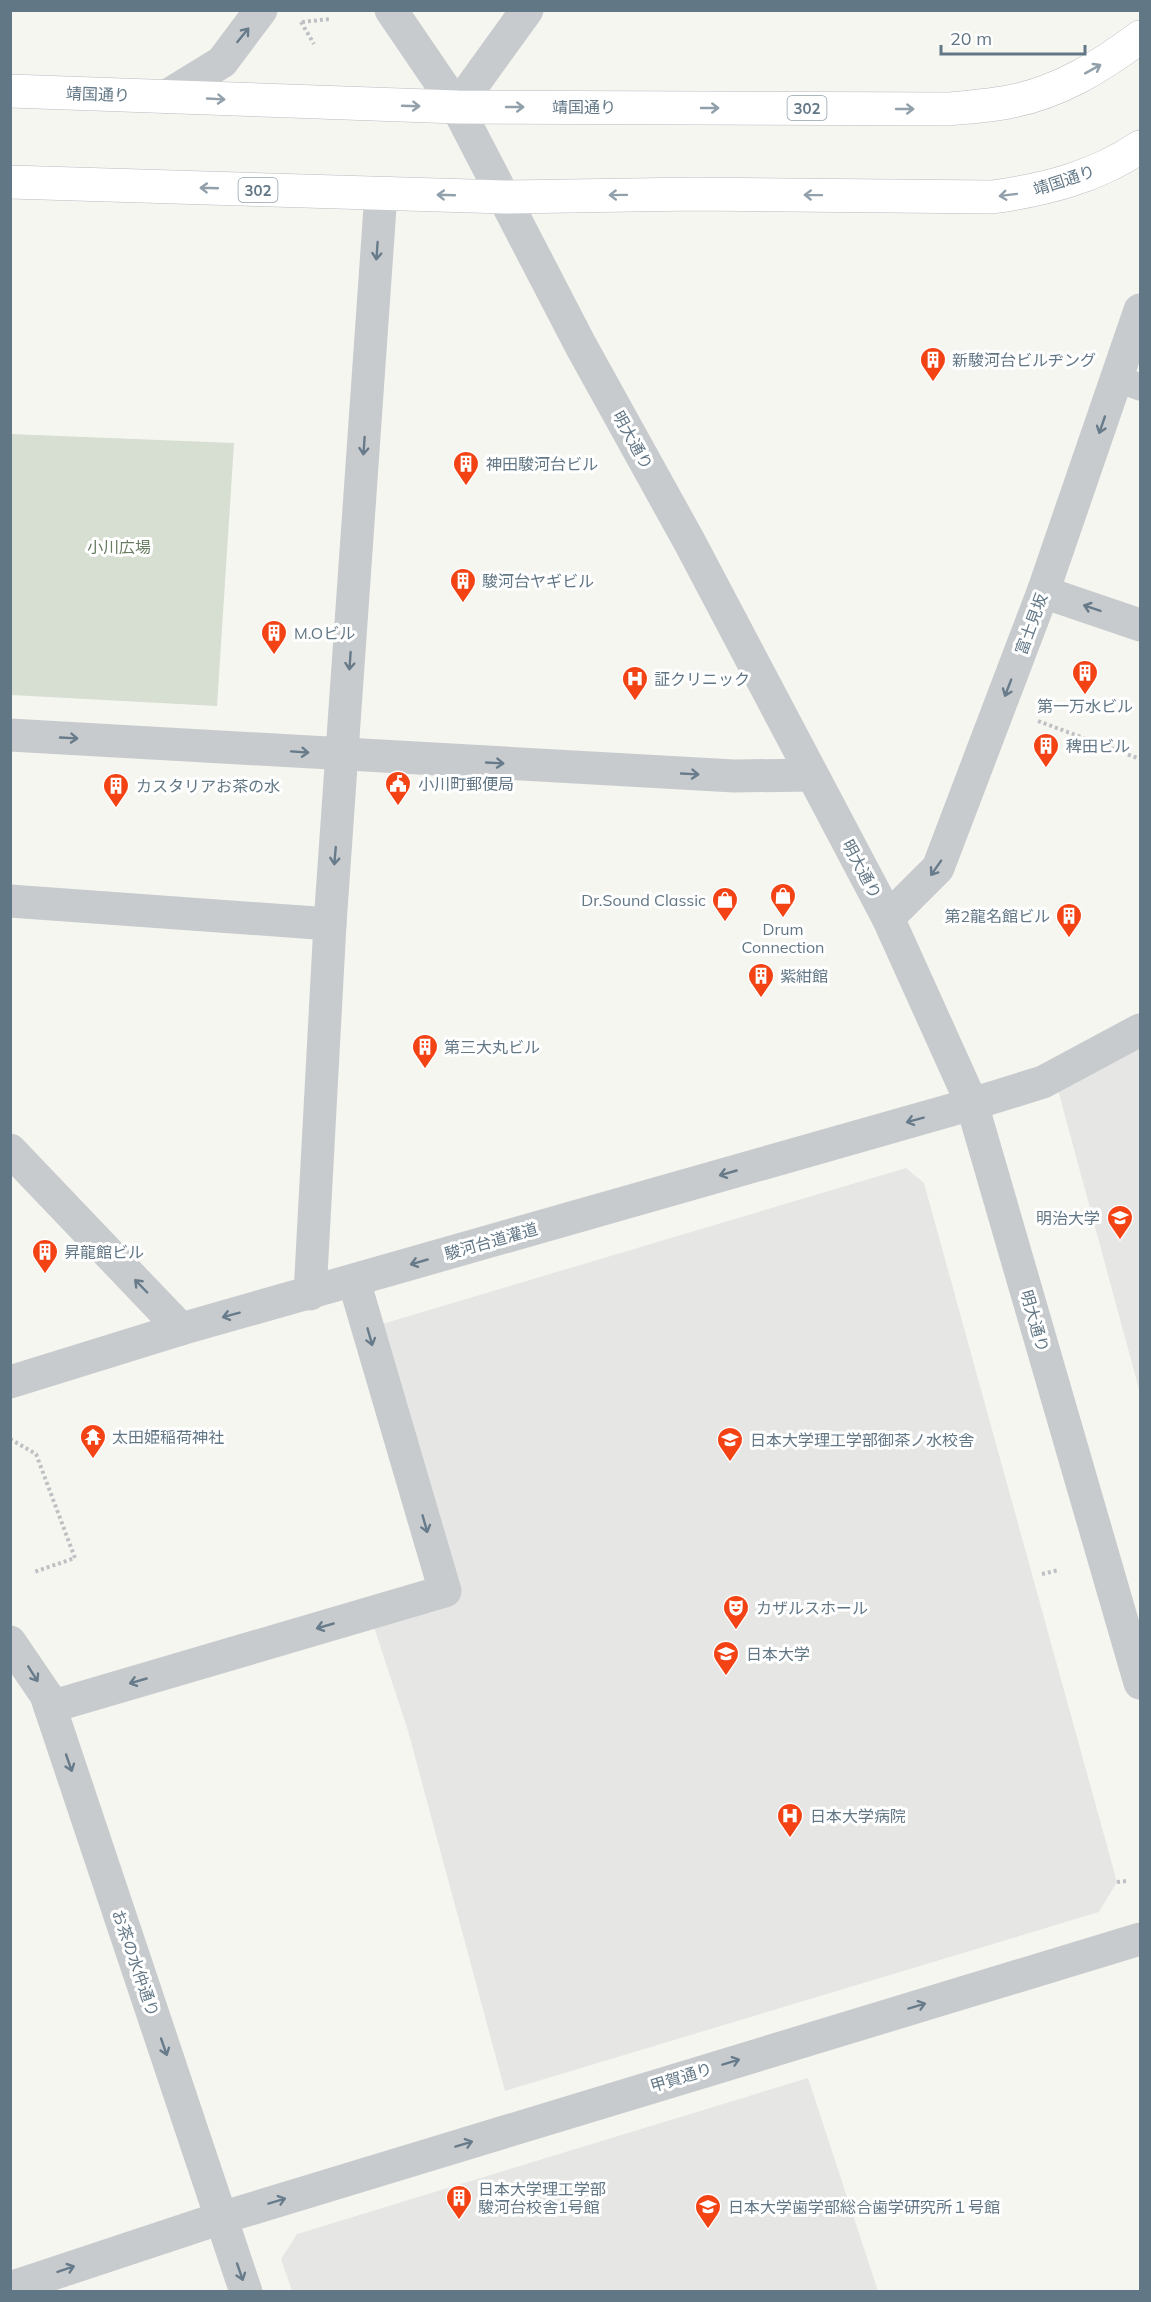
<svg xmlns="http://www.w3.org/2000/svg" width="1151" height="2302" viewBox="0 0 1151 2302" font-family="Mulish,'Noto Sans JP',sans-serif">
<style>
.built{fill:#e6e7e5}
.green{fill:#d7ded2}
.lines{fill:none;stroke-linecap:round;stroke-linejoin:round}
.primary-casing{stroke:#b8bcc0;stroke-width:34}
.path{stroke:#bec1c3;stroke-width:4;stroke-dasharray:3 3;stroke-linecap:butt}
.service{stroke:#c8cbce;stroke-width:27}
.minor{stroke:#c8cbce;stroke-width:33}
.tertiary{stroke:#c8cbce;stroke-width:33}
.primary{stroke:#fff;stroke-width:33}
.oneway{stroke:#677b8a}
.oneway2{stroke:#91a0aa}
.labels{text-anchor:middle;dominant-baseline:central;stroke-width:6;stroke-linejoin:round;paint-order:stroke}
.shield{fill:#fff;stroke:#91a0aa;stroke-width:1.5}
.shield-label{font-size:15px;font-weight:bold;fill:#627786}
.street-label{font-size:16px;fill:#627786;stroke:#fff}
.poi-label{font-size:16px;fill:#627786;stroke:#fff;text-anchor:start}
.park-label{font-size:16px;fill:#677c61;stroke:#fff}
</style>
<rect width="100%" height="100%" fill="#f6f6f1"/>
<g class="built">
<path d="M 1140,1045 L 1140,1393 L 1058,1090 Z"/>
<path d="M 906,1168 L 924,1183 L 1117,1882 L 1099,1912 L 505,2091 L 408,1731 L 373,1624 L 460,1598 L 382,1324 Z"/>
<path d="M 808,2078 L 878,2291 L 292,2291 L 281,2259 L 297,2234 Z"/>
</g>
<path class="green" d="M 10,434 L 234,443 L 217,706 L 11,695 Z"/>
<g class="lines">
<defs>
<g id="primary">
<path d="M 10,91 L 457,107 L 948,109 C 968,107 989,106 1008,102 C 1058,93 1100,67 1140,37"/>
<path d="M 10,182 L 505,197 L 695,194 L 992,197 C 1044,190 1096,177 1140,147"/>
</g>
</defs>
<use href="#primary" class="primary-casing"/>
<g class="path">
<path d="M 301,22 L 314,44"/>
<path d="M 302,22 L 330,19"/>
<path d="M 1038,721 L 1140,759"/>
<path d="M 10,1439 L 36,1454 L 75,1558 L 34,1572"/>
<path d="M 1042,1574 L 1059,1570"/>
<path d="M 1117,1882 L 1127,1881"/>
</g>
<path class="service" d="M 1118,379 L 1140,387"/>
<g class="minor">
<path d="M 457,107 L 527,10"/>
<path d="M 1043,592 L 1140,625"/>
<path d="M 10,735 L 734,776 L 812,775"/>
<path d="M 10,901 L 330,924"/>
<path d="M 888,918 L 938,868 L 1043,592 L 1140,310"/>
<path d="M 10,1150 L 181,1329"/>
<path d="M 310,1294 L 330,924 L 381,193"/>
<path d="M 10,1382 L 181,1329 L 972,1104 L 1043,1082 L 1140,1030"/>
<path d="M 10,1642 L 46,1695 L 246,2292"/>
<path d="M 50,1707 L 445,1591 L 354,1281"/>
<path d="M 10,2288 L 221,2218 L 1140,1939"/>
</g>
<g class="tertiary">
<path d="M 391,10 L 457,107 L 581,346 L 689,541 L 888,918 L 972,1104 L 1140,1683"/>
<path d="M 165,97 L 222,62 L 261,10"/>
</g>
<use href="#primary" class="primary"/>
</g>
<defs><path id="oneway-shaft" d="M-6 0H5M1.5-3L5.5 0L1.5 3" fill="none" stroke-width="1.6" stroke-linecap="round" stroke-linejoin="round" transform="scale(1.5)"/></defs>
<g class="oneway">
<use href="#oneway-shaft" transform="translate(243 35) rotate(-51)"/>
<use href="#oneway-shaft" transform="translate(377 251) rotate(94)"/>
<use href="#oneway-shaft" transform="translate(1102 425) rotate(109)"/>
<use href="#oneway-shaft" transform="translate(364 446) rotate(94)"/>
<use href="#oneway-shaft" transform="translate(1092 608) rotate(-161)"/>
<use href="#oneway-shaft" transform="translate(350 661) rotate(94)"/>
<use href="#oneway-shaft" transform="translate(1008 688) rotate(111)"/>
<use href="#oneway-shaft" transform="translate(69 738) rotate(3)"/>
<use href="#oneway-shaft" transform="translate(300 752) rotate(4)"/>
<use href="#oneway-shaft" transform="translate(495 763) rotate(3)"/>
<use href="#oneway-shaft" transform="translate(690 774) rotate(3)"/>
<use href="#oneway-shaft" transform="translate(335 856) rotate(95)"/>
<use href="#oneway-shaft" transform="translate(936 868) rotate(125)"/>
<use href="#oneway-shaft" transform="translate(915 1120) rotate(165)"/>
<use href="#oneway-shaft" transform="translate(728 1173) rotate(164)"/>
<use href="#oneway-shaft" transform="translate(419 1262) rotate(164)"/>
<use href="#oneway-shaft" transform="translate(141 1286) rotate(-134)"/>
<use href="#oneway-shaft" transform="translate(231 1315) rotate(165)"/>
<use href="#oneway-shaft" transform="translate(370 1337) rotate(74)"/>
<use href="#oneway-shaft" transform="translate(425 1524) rotate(74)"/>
<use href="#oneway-shaft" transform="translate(325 1626) rotate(164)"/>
<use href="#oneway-shaft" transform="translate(33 1674) rotate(58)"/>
<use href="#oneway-shaft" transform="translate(138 1681) rotate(164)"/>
<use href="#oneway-shaft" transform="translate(69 1763) rotate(71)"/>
<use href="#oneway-shaft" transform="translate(917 2006) rotate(-17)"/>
<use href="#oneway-shaft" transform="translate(164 2047) rotate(71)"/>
<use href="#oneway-shaft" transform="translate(731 2062) rotate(-17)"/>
<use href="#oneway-shaft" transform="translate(464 2144) rotate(-17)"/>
<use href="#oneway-shaft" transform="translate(277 2201) rotate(-17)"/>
<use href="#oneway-shaft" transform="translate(66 2269) rotate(-19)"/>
<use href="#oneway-shaft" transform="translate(240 2272) rotate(71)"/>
</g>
<g class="oneway2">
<use href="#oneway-shaft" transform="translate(1093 69) rotate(-29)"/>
<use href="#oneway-shaft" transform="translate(216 99) rotate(3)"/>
<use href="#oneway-shaft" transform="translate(411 106) rotate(2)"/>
<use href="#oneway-shaft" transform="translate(515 107)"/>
<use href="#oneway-shaft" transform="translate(710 108)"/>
<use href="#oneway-shaft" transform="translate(905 109)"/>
<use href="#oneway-shaft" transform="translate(209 188) rotate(-178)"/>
<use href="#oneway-shaft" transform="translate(446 195) rotate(-178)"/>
<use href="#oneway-shaft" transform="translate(618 195) rotate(179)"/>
<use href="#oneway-shaft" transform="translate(813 195) rotate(-179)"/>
<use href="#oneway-shaft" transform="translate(1008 195) rotate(173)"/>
</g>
<defs>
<symbol id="building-pin" viewBox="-11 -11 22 30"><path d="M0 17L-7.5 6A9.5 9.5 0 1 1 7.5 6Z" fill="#f34315" stroke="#fff"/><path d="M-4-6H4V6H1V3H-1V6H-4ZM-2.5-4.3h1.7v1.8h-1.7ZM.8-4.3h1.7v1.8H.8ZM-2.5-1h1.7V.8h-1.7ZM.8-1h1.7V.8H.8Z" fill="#fff"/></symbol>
<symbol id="hospital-pin" viewBox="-11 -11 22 30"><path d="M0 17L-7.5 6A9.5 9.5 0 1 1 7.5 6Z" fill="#f34315" stroke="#fff"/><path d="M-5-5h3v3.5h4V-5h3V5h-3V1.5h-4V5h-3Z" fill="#fff"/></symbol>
<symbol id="civic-pin" viewBox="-11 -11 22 30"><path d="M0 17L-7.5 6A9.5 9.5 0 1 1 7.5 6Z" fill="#f34315" stroke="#fff"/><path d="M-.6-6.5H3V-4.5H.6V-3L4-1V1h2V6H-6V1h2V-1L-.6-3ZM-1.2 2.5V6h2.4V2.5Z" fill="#fff"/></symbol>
<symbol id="shop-pin" viewBox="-11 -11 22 30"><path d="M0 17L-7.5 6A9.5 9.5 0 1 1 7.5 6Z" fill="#f34315" stroke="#fff"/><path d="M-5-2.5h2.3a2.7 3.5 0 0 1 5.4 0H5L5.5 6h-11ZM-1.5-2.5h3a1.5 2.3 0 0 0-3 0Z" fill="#fff"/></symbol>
<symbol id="university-pin" viewBox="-11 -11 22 30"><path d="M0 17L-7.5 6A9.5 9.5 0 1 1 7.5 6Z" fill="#f34315" stroke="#fff"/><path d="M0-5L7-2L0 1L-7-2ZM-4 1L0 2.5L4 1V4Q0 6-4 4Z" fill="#fff"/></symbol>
<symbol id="temple-pin" viewBox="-11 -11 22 30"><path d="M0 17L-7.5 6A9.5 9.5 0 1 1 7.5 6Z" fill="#f34315" stroke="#fff"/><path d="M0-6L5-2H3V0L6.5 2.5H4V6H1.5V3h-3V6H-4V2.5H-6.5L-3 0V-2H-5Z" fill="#fff"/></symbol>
<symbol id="theatre-pin" viewBox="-11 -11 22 30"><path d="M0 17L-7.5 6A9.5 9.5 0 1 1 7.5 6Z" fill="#f34315" stroke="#fff"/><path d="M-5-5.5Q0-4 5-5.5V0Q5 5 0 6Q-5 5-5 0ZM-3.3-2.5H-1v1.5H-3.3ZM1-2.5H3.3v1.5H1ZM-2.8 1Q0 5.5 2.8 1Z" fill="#fff"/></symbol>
</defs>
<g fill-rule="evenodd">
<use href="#building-pin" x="918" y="345" width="30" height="40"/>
<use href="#building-pin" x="451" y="449" width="30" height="40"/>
<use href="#building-pin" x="448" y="566" width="30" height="40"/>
<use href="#building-pin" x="259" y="618" width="30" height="40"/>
<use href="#building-pin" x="1070" y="658" width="30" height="40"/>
<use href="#hospital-pin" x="620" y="664" width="30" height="40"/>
<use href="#building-pin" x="1031" y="731" width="30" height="40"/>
<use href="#civic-pin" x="383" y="769" width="30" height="40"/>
<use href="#building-pin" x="101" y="771" width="30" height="40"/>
<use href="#shop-pin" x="768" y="881" width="30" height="40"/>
<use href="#shop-pin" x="710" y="885" width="30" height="40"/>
<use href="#building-pin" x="1054" y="901" width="30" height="40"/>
<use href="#building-pin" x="746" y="961" width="30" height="40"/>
<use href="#building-pin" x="410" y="1032" width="30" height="40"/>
<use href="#university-pin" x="1105" y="1203" width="30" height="40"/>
<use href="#building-pin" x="30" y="1237" width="30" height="40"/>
<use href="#temple-pin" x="78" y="1422" width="30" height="40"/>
<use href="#university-pin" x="715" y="1425" width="30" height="40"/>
<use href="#theatre-pin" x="721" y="1593" width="30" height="40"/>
<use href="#university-pin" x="711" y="1639" width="30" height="40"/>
<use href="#hospital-pin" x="775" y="1801" width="30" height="40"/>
<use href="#building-pin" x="444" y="2183" width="30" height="40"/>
<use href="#university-pin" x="693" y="2192" width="30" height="40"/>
</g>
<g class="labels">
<g class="shield">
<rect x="787.5" y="96" width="39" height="24" rx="4.5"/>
<rect x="238.5" y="178" width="39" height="24" rx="4.5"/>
</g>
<g class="shield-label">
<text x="807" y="108">302</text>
<text x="258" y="190">302</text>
</g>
<g class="street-label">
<text transform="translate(98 94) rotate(2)">靖国通り</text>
<text x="584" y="107">靖国通り</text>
<text transform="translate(1064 180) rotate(-18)">靖国通り</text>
<text transform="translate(633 440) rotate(61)">明大通り</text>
<text transform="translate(1031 624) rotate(-70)">富士見坂</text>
<text transform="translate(862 869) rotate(62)">明大通り</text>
<text transform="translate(491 1241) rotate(-16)">駿河台道灌道</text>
<text transform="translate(1035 1321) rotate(74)">明大通り</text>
<text transform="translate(136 1963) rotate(71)">お茶の水仲通り</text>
<text transform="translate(681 2077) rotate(-17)">甲賀通り</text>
</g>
<g class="poi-label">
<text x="952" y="360">新駿河台ビルヂング</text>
<text x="486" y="464">神田駿河台ビル</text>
<text x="482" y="581">駿河台ヤギビル</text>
<text x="294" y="633">M.Oビル</text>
<text x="654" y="679">証クリニック</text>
<text x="1085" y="706" text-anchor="middle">第一万水ビル</text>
<text x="1066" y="746">稗田ビル</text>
<text x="418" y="784">小川町郵便局</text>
<text x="136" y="786">カスタリアお茶の水</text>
<text x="706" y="900" text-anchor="end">Dr.Sound Classic</text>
<text x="1050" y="916" text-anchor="end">第2龍名館ビル</text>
<text x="783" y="929" text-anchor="middle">Drum<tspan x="783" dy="18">Connection</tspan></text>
<text x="780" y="976">紫紺館</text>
<text x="444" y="1047">第三大丸ビル</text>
<text x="1100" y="1218" text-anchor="end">明治大学</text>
<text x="64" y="1252">昇龍館ビル</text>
<text x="112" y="1437">太田姫稲荷神社</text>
<text x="750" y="1440">日本大学理工学部御茶ノ水校舎</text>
<text x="756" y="1608">カザルスホール</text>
<text x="746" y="1654">日本大学</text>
<text x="810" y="1816">日本大学病院</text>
<text x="478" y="2189">日本大学理工学部<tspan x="478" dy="18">駿河台校舎1号館</tspan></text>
<text x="728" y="2207">日本大学歯学部総合歯学研究所１号館</text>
</g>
<g class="park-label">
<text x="119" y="547">小川広場</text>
</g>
</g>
<rect width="1151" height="2302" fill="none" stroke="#627786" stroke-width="24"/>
<path d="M941 45v9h144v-9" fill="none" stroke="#627786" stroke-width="3"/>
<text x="950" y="45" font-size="18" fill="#627786" stroke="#ffffff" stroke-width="4.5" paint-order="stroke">20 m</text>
</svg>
